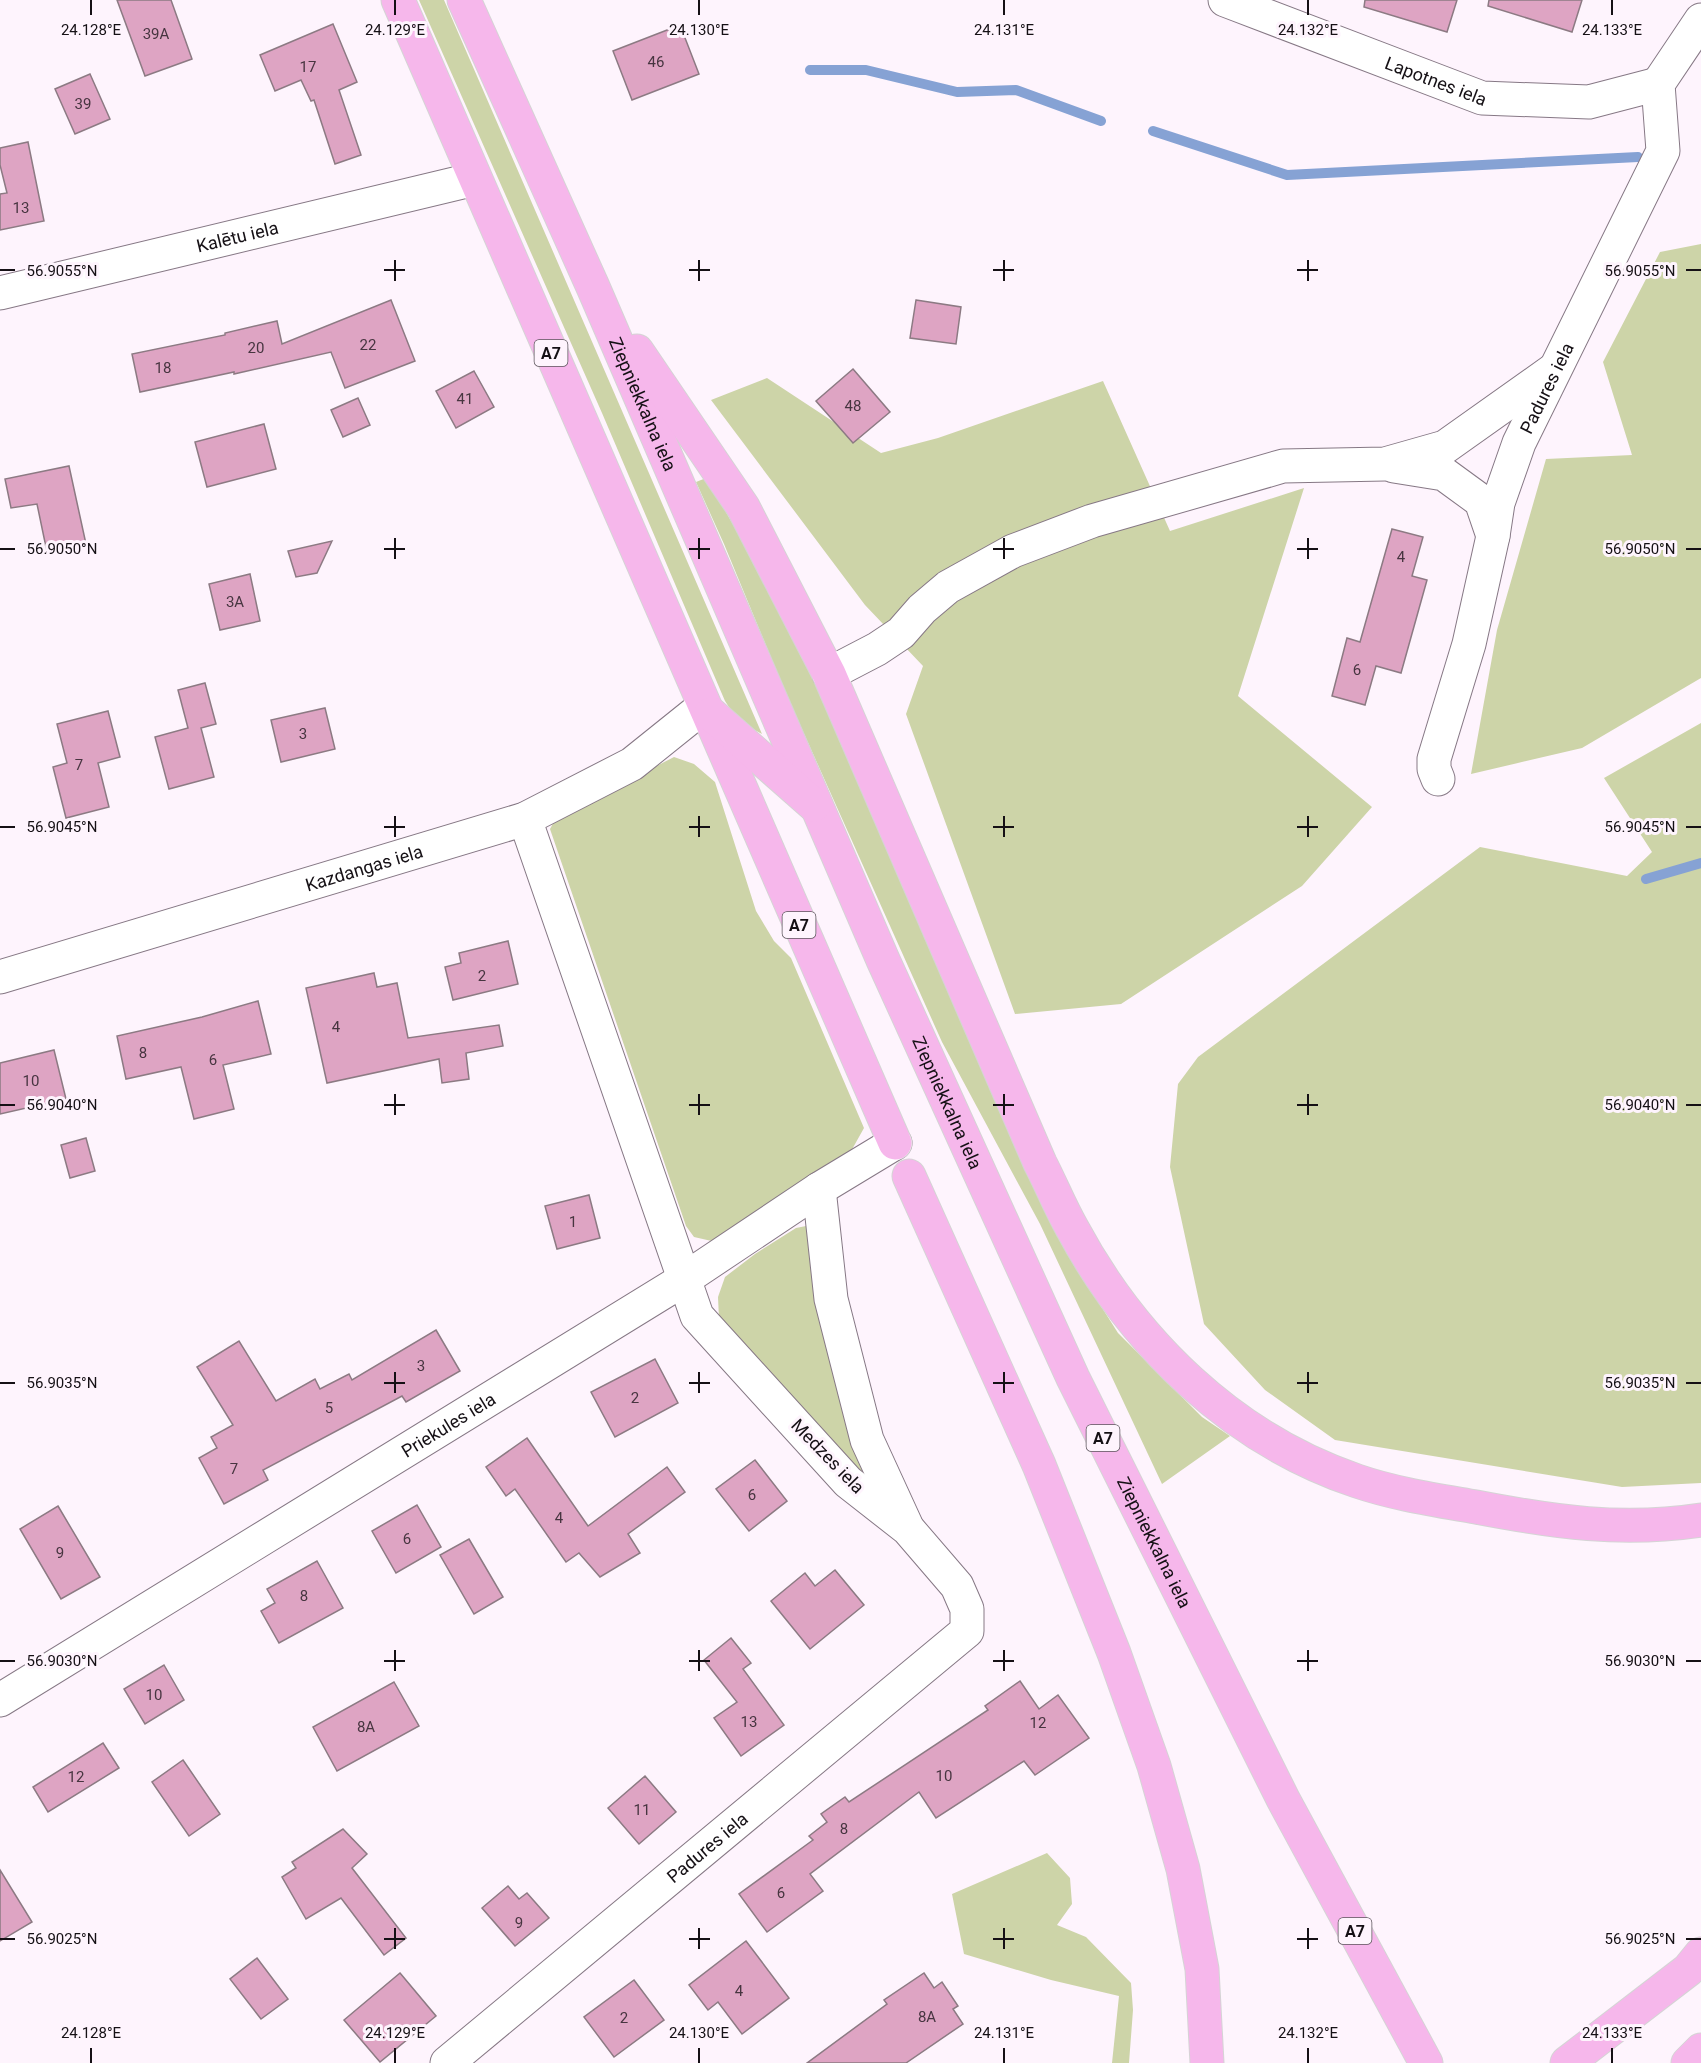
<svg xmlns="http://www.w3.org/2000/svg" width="1701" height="2063" viewBox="0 0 1701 2063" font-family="Roboto,sans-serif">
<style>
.green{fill:#cdd4a8}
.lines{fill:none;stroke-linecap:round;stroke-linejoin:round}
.stream{stroke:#86a2d4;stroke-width:10}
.building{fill:#dea4c3;stroke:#8c7a83;stroke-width:1.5}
.minor-casing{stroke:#867885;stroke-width:35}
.highway-casing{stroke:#d5d4d5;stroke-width:35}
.minor{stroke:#fff;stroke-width:33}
.highway{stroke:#f6b7eb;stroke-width:33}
.ticks{fill:none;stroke:#151015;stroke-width:2}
.labels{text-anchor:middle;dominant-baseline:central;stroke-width:6;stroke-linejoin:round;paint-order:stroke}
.number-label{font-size:15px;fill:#473540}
.shield{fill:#fef4fd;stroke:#5b545b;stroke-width:1.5}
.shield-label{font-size:16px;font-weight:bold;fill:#151015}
.street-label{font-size:18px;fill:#151015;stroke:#fef4fd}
.ticks-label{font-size:15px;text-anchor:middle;fill:#151015;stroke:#fef4fd;stroke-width:6;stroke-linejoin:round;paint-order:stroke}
</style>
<rect width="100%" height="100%" fill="#fef4fd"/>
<g class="green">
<path d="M 419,0 L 444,0 L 762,734 L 738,721 L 725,701 L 602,413 Z"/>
<path d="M 1701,244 L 1701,678 L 1582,748 L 1471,774 L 1497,630 L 1546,459 L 1632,455 L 1603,362 L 1660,252 Z"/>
<path d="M 767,378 L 881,453 L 938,438 L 1103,381 L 1170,531 L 1304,488 L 1238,696 L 1372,807 L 1302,886 L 1121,1004 L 1015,1014 L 906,714 L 923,666 L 865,605 L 711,400 Z"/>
<path d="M 706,478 L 758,567 L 825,700 L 1075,1265 L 1118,1333 L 1202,1417 L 1230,1436 L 1162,1484 L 1040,1224 L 942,1042 L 784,689 L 724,544 L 696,482 Z"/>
<path d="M 1701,723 L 1701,1483 L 1622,1487 L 1335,1440 L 1265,1390 L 1204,1324 L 1170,1167 L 1178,1084 L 1198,1057 L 1480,847 L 1627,876 L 1652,852 L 1604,778 Z"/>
<path d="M 674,757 L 694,764 L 715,782 L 756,911 L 774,941 L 791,958 L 864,1128 L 850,1153 L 818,1179 L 743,1220 L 716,1242 L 694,1237 L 686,1226 L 550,829 L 556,818 Z"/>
<path d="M 811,1225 L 869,1482 L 719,1319 L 718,1297 L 725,1277 L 755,1254 L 796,1228 Z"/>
<path d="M 1047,1853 L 1070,1878 L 1072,1904 L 1057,1925 L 1086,1937 L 1131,1983 L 1133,2010 L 1129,2063 L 1112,2063 L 1119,1996 L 1051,1980 L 964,1954 L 952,1894 Z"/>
</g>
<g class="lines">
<g class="stream">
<path d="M 810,70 L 866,70 L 957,92 L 1016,90 L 1101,121"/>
<path d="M 1153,131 L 1287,175 L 1638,157"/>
<path d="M 1646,879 L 1701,863"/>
</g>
</g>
<g class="building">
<path d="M 117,0 L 171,0 L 192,59 L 145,76 Z"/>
<path d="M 1365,0 L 1457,0 L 1447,32 L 1364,7 Z"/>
<path d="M 1489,0 L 1582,0 L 1572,32 L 1488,6 Z"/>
<path d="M 333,24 L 357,82 L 339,90 L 361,155 L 335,164 L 314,100 L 311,101 L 301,80 L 275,91 L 260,55 Z"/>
<path d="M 680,25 L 699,74 L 632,100 L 613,51 Z"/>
<path d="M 90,74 L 110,119 L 75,134 L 55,89 Z"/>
<path d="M 28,142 L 44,221 L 0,230 L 0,194 L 7,193 L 0,165 L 0,148 Z"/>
<path d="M 391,300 L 415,361 L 345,388 L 331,352 L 234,374 L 234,372 L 140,392 L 132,354 L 225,335 L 225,333 L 277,321 L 282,344 Z"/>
<path d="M 916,300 L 961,307 L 956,344 L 910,338 Z"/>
<path d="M 853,369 L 890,412 L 853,443 L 816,401 Z"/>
<path d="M 474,371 L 494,407 L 456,428 L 436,391 Z"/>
<path d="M 358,398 L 370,425 L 343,437 L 331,410 Z"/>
<path d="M 264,424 L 276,469 L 207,487 L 195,442 Z"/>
<path d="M 69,466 L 86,544 L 47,552 L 37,504 L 11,508 L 5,479 Z"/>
<path d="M 1392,529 L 1423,537 L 1412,576 L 1427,580 L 1401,673 L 1376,666 L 1365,705 L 1332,696 L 1347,638 L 1360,642 Z"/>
<path d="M 332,541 L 317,573 L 296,577 L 288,551 Z"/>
<path d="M 250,574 L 260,621 L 220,630 L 209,584 Z"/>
<path d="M 205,683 L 216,724 L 201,728 L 214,777 L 169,789 L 155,737 L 188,728 L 178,690 Z"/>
<path d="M 325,708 L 335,749 L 281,762 L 271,720 Z"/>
<path d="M 108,711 L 120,757 L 98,763 L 109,807 L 66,818 L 53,767 L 67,763 L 57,724 Z"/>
<path d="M 508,941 L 518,984 L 453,1000 L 445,967 L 461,963 L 459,953 Z"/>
<path d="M 374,973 L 377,987 L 397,983 L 408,1038 L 499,1025 L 503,1046 L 466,1053 L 469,1079 L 442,1083 L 439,1059 L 327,1083 L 306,988 Z"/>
<path d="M 258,1001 L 271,1054 L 223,1065 L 234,1109 L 194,1119 L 181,1067 L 126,1079 L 117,1036 L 202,1017 Z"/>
<path d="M 54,1050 L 66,1099 L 0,1114 L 0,1063 Z"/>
<path d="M 86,1138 L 95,1171 L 70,1178 L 61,1145 Z"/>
<path d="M 589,1195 L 600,1238 L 557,1249 L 545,1206 Z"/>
<path d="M 436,1330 L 460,1371 L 406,1402 L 402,1396 L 263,1470 L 268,1480 L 224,1504 L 199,1458 L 217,1448 L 211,1437 L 233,1425 L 197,1367 L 239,1341 L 276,1401 L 315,1379 L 320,1389 L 349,1374 L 352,1380 Z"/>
<path d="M 655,1359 L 678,1403 L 615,1437 L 591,1392 Z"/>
<path d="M 527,1438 L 588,1526 L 667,1467 L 685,1492 L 628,1534 L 640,1553 L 600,1577 L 579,1553 L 566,1562 L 515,1489 L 506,1496 L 486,1467 Z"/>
<path d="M 755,1460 L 787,1501 L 749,1531 L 716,1489 Z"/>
<path d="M 417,1505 L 441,1547 L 396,1573 L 372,1531 Z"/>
<path d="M 58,1506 L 100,1577 L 61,1599 L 20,1529 Z"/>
<path d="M 469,1539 L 503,1597 L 474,1614 L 440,1555 Z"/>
<path d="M 317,1561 L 343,1608 L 279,1643 L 261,1611 L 275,1603 L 267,1589 Z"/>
<path d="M 835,1570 L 864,1605 L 810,1649 L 771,1601 L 805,1573 L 815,1586 Z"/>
<path d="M 731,1638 L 751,1663 L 743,1669 L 784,1725 L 741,1756 L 714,1718 L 737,1702 L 704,1660 Z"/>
<path d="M 164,1665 L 184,1700 L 145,1724 L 124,1689 Z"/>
<path d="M 1020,1681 L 1039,1709 L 1058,1695 L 1089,1738 L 1035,1775 L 1024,1761 L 936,1818 L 919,1792 L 810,1874 L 823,1891 L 767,1932 L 739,1894 L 813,1840 L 809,1836 L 827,1822 L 821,1814 L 845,1797 L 849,1802 L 988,1710 L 985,1706 Z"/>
<path d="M 394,1682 L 419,1726 L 337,1771 L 313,1727 Z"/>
<path d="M 103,1743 L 119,1768 L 48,1812 L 33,1787 Z"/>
<path d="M 183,1760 L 220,1814 L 189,1836 L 152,1782 Z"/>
<path d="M 645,1776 L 676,1812 L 639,1844 L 608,1808 Z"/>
<path d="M 343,1829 L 367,1854 L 352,1868 L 406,1938 L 384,1955 L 341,1898 L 306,1919 L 282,1877 L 296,1868 L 292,1862 Z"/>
<path d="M 0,1870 L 32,1922 L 0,1941 Z"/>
<path d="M 508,1886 L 519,1899 L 527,1893 L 549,1918 L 515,1946 L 482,1908 Z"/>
<path d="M 746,1941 L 789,1998 L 742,2034 L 718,2002 L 708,2010 L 689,1985 Z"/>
<path d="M 257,1958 L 288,1999 L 261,2019 L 230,1979 Z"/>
<path d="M 400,1973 L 436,2016 L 380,2062 L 344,2020 Z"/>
<path d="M 924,1973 L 934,1988 L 942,1982 L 958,2006 L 953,2009 L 963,2024 L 906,2063 L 807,2063 L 887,2004 L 884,2000 Z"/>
<path d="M 634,1980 L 664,2020 L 614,2057 L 584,2017 Z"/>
</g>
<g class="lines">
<defs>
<g id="minor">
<path id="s1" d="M 1225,0 L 1482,98 L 1589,102 L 1658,84"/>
<path id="s2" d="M 0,293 L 475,179"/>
<path d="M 1394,466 L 1444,474 L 1481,501 L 1493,536"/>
<path d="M 829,674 L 877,649 L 901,633 L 922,609 L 948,587 L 1013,551 L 1092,521 L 1283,466 L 1385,464 L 1445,447 L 1552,371"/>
<path id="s3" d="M 1438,779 L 1434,769 L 1434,759 L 1469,644 L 1493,536 L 1498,503 L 1519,443 L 1663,151 L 1658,84 L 1701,20"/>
<path id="s4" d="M 0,977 L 525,819 L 632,764 L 703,707"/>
<path d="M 819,1189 L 831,1299 L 867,1440 L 906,1525"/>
<path id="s5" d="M 0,1700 L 683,1280 L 819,1189 L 895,1143"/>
<path id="s6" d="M 447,2063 L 967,1631 L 967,1609 L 957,1586 L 908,1529 L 848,1482 L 697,1316 L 525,819"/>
</g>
<g id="highway">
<path d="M 398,0 L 895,1143"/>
<path id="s7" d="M 464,0 L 593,287 L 883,960 L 1073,1378 L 1283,1799 L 1426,2063"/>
<path d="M 637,351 L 743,507 L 829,674 L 1040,1163 C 1051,1184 1060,1207 1072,1228 C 1133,1342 1232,1439 1357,1481 C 1395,1494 1436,1500 1476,1507 C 1554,1522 1622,1532 1701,1520"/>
<path d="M 711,714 L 814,805"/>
<path d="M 909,1176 L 1039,1465 L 1114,1653 L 1154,1766 L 1183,1869 L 1202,1969 L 1207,2063"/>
<path d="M 1567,2063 L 1688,1970 L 1701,1954"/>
<path d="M 1688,2063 L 1701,2050"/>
</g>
</defs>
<use href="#minor" class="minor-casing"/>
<use href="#highway" class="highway-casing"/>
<use href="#minor" class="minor"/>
<use href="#highway" class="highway"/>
</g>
<path class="ticks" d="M 91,0 L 91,15M 395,0 L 395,15M 699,0 L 699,15M 1004,0 L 1004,15M 1308,0 L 1308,15M 1612,0 L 1612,15M 395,260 L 395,281M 699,260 L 699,281M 1004,260 L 1004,281M 1308,260 L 1308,281M 0,270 L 15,270M 384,270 L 405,270M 689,270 L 710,270M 993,270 L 1014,270M 1297,270 L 1318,270M 1686,270 L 1701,270M 395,538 L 395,559M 699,538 L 699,559M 1004,538 L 1004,559M 1308,538 L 1308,559M 0,549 L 15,549M 384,549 L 405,549M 689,549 L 710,549M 993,549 L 1014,549M 1297,549 L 1318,549M 1686,549 L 1701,549M 395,816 L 395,837M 699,816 L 699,837M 1004,816 L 1004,837M 1308,816 L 1308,837M 0,827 L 15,827M 384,827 L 405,827M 689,827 L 710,827M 993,827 L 1014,827M 1297,827 L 1318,827M 1686,827 L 1701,827M 395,1094 L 395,1115M 699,1094 L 699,1115M 1004,1094 L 1004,1115M 1308,1094 L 1308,1115M 0,1105 L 15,1105M 384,1105 L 405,1105M 689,1105 L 710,1105M 993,1105 L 1014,1105M 1297,1105 L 1318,1105M 1686,1105 L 1701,1105M 395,1372 L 395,1393M 699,1372 L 699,1393M 1004,1372 L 1004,1393M 1308,1372 L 1308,1393M 0,1383 L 15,1383M 384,1383 L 405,1383M 689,1383 L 710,1383M 993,1383 L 1014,1383M 1297,1383 L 1318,1383M 1686,1383 L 1701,1383M 395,1650 L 395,1671M 699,1650 L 699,1671M 1004,1650 L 1004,1671M 1308,1650 L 1308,1671M 0,1661 L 15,1661M 384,1661 L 405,1661M 689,1661 L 710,1661M 993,1661 L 1014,1661M 1297,1661 L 1318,1661M 1686,1661 L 1701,1661M 395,1928 L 395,1949M 699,1928 L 699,1949M 1004,1928 L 1004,1949M 1308,1928 L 1308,1949M 0,1939 L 15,1939M 384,1939 L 405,1939M 689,1939 L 710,1939M 993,1939 L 1014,1939M 1297,1939 L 1318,1939M 1686,1939 L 1701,1939M 91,2048 L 91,2063M 395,2048 L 395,2063M 699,2048 L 699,2063M 1004,2048 L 1004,2063M 1308,2048 L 1308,2063M 1612,2048 L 1612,2063"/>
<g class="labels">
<g class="number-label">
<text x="156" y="34">39A</text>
<text x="656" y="62">46</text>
<text x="308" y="67">17</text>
<text x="83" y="104">39</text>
<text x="21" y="208">13</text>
<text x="368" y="345">22</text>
<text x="256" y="348">20</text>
<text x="163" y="368">18</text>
<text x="465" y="399">41</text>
<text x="853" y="406">48</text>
<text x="1401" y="557">4</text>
<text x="235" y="602">3A</text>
<text x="1357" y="670">6</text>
<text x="303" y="734">3</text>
<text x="79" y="765">7</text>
<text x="482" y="976">2</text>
<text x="336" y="1027">4</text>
<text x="143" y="1053">8</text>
<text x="213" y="1060">6</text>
<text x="31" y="1081">10</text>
<text x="573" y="1222">1</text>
<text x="421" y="1366">3</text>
<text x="635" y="1398">2</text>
<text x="329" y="1408">5</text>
<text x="234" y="1469">7</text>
<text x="752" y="1495">6</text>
<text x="559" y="1518">4</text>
<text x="407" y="1539">6</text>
<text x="60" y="1553">9</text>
<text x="304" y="1596">8</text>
<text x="154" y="1695">10</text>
<text x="749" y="1722">13</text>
<text x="1038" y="1723">12</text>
<text x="366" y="1727">8A</text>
<text x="944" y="1776">10</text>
<text x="76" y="1777">12</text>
<text x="642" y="1810">11</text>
<text x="844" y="1829">8</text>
<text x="781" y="1893">6</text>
<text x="519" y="1923">9</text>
<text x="739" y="1991">4</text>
<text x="927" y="2017">8A</text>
<text x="624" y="2018">2</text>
</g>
<g class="shield">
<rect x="534.5" y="340" width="33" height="26" rx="4.5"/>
<rect x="782.5" y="912" width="33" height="26" rx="4.5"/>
<rect x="1086.5" y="1425" width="33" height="26" rx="4.5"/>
<rect x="1338.5" y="1918" width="33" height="26" rx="4.5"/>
</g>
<g class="shield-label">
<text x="551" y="353">A7</text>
<text x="799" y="925">A7</text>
<text x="1103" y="1438">A7</text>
<text x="1355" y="1931">A7</text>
</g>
<g class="street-label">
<text stroke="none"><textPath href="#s1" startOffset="226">Lapotnes iela</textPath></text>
<text stroke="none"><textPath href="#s2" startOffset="244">Kalētu iela</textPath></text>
<text stroke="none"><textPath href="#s3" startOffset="410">Padures iela</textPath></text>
<text stroke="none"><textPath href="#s7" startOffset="442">Ziepniekkalna iela</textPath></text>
<text stroke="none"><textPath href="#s4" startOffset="380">Kazdangas iela</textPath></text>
<text stroke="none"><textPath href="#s7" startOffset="1204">Ziepniekkalna iela</textPath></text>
<text stroke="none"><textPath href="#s5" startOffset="526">Priekules iela</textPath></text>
<text transform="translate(828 1456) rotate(46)">Medzes iela</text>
<text stroke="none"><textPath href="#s7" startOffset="1690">Ziepniekkalna iela</textPath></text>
<text stroke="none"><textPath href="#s6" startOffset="338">Padures iela</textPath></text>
</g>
</g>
<g class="ticks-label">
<text x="91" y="35">24.128°E</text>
<text x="395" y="35">24.129°E</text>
<text x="699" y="35">24.130°E</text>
<text x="1004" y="35">24.131°E</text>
<text x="1308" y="35">24.132°E</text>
<text x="1612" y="35">24.133°E</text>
<text x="62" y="276">56.9055°N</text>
<text x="1640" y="276">56.9055°N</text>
<text x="62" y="554">56.9050°N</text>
<text x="1640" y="554">56.9050°N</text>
<text x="62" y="832">56.9045°N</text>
<text x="1640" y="832">56.9045°N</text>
<text x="62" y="1110">56.9040°N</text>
<text x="1640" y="1110">56.9040°N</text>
<text x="62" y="1388">56.9035°N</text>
<text x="1640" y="1388">56.9035°N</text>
<text x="62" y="1666">56.9030°N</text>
<text x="1640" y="1666">56.9030°N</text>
<text x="62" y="1944">56.9025°N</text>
<text x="1640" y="1944">56.9025°N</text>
<text x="91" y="2038">24.128°E</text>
<text x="395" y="2038">24.129°E</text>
<text x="699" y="2038">24.130°E</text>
<text x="1004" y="2038">24.131°E</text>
<text x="1308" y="2038">24.132°E</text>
<text x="1612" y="2038">24.133°E</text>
</g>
</svg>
